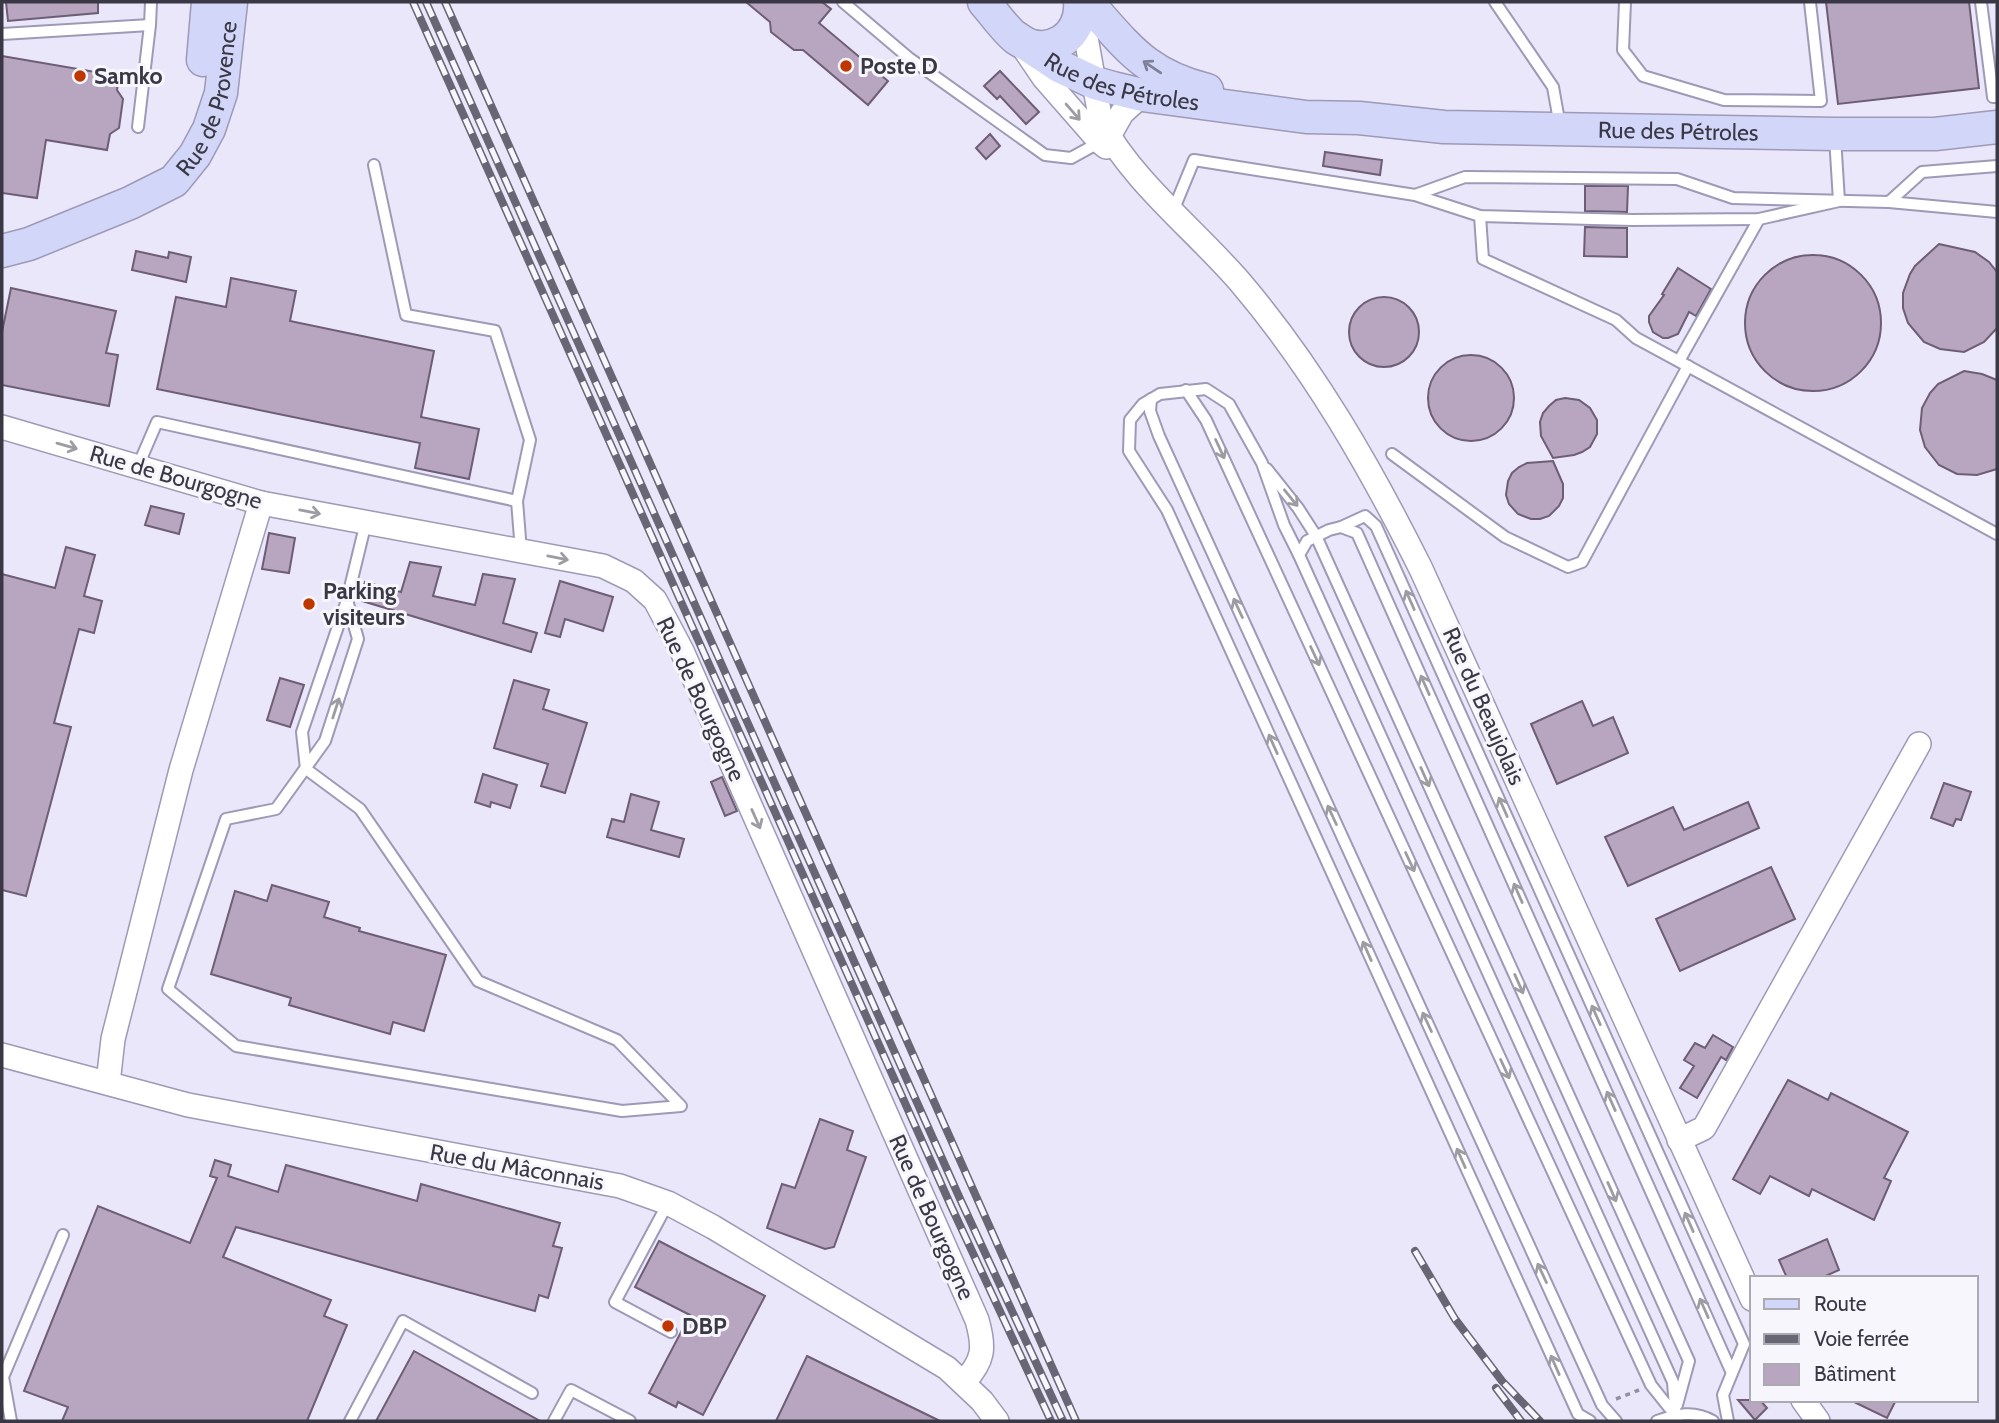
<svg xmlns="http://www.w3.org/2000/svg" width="1999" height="1423" viewBox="0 0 1999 1423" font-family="Cabin,sans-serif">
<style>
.building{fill:#b8a6c1;stroke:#6d5d75;stroke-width:2}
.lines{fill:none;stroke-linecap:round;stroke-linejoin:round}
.service-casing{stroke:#9e99b6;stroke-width:14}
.minor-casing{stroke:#9e99b6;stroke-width:26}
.secondary-casing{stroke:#9e99b6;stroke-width:35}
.path{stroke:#9390a0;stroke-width:3.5;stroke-dasharray:5 5;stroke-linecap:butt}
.service{stroke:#fff;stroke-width:10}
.minor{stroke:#fff;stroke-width:23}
.secondary{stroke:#d2d7fa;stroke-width:32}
.rail-casing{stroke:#686674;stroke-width:8}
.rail{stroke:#f7f6fc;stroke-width:5;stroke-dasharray:16;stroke-linecap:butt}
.oneway{stroke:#7e8096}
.oneway2{stroke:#9c9ca2}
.poi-dot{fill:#be3700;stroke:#f7f6fc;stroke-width:2.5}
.labels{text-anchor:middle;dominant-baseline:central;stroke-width:6;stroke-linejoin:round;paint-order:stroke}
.poi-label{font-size:23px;font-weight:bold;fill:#3a3844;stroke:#f7f6fc;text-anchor:start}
.street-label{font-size:23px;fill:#3a3844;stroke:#f7f6fc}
</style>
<rect width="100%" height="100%" fill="#eae7fa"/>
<g class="building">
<path d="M 6,2 L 98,2 L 98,13 L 8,21 Z"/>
<path d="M 746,2 L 822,2 L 831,9 L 819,23 L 888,81 L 868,105 L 803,50 L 794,50 L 771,32 L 770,22 Z"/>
<path d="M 1826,2 L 1969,2 L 1979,88 L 1838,104 Z"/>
<path d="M 2,56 L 119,76 L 117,90 L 123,99 L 119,128 L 110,134 L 107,150 L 46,140 L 37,198 L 2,193 Z"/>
<path d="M 1000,71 L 1039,112 L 1026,124 L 1000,96 L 997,99 L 984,86 Z"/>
<path d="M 990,134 L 1000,146 L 986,159 L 976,148 Z"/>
<path d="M 1325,152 L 1382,160 L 1380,175 L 1323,166 Z"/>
<path d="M 1585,186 L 1628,186 L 1627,212 L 1585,211 Z"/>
<path d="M 1585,227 L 1627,228 L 1627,257 L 1584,256 Z"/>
<path d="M 1939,244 L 1975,252 L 1989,262 L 1997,272 L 1997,328 L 1984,342 L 1964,352 L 1940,349 L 1924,342 L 1908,323 L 1903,308 L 1903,293 L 1910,274 L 1915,266 Z"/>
<path d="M 136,251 L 168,258 L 169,252 L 191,257 L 186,282 L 132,270 Z"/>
<circle cx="1813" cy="323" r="68"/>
<path d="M 1678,268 L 1711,289 L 1696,316 L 1689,312 L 1678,334 L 1668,338 L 1663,338 L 1653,332 L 1649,322 L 1649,316 L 1664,295 L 1662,294 Z"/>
<path d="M 231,278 L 296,291 L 290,321 L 434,351 L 421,417 L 479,429 L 469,479 L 415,468 L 420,443 L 157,389 L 176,297 L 226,307 Z"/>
<path d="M 11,288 L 116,311 L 106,353 L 118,355 L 109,406 L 2,385 L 2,332 Z"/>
<circle cx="1384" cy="332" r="35"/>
<circle cx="1471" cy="398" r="43"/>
<path d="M 1964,371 L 1982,374 L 1997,380 L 1997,469 L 1977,475 L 1957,474 L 1939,465 L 1925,447 L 1920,430 L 1922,408 L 1930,393 L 1938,384 Z"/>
<path d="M 1565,398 L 1579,400 L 1590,408 L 1597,420 L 1597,434 L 1590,447 L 1582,452 L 1574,455 L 1553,458 L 1541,436 L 1540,422 L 1543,413 L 1549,406 L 1556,400 Z"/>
<path d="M 1553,461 L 1563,484 L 1563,498 L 1559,506 L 1549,516 L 1540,519 L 1531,519 L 1518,514 L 1509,504 L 1506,495 L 1508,481 L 1512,473 L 1519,467 L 1527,463 Z"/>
<path d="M 151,506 L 184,514 L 179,534 L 145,525 Z"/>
<path d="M 269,533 L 295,538 L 289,573 L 262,569 Z"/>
<path d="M 66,547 L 95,555 L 84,596 L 102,601 L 94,633 L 79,629 L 54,723 L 71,727 L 26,896 L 2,890 L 2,574 L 55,588 Z"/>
<path d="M 410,562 L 441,567 L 433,596 L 475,605 L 483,574 L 515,579 L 503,623 L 537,633 L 531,652 L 359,600 L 365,582 L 401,592 Z"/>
<path d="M 560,581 L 613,597 L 603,631 L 565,619 L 560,637 L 545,633 Z"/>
<path d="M 280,678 L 304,685 L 290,727 L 267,720 Z"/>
<path d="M 514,680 L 549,690 L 543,709 L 587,723 L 565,793 L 541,786 L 548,764 L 494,748 Z"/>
<path d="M 1582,701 L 1593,726 L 1613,717 L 1628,753 L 1557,784 L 1531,724 Z"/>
<path d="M 483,774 L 517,785 L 510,808 L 491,802 L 490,807 L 475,802 Z"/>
<path d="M 722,777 L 737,811 L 725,816 L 711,782 Z"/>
<path d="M 1944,783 L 1971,792 L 1961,820 L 1956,819 L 1953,826 L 1931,818 Z"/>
<path d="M 631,794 L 659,802 L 651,830 L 684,839 L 679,857 L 607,837 L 612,819 L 624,822 Z"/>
<path d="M 1748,802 L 1759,828 L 1628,886 L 1605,837 L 1673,807 L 1684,830 Z"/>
<path d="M 1771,867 L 1795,919 L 1680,971 L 1656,919 Z"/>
<path d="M 272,885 L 329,902 L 324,917 L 360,928 L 359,931 L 446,955 L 424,1031 L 393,1022 L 390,1034 L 289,1005 L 291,998 L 211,974 L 235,891 L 267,901 Z"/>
<path d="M 1713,1035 L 1733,1047 L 1726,1060 L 1721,1057 L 1697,1098 L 1680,1088 L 1694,1066 L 1684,1060 L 1695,1043 L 1705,1048 Z"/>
<path d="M 1788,1080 L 1828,1100 L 1831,1093 L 1908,1132 L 1884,1178 L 1891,1181 L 1874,1220 L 1812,1189 L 1809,1196 L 1770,1176 L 1760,1194 L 1733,1179 Z"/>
<path d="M 820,1119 L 853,1131 L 847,1150 L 866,1157 L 834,1247 L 825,1249 L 767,1228 L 782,1184 L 795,1188 Z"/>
<path d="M 215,1160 L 231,1165 L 228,1176 L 278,1192 L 286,1165 L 417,1201 L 421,1184 L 560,1223 L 553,1246 L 562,1248 L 548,1298 L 539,1295 L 535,1311 L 236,1227 L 223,1257 L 331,1300 L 324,1316 L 347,1325 L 307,1421 L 62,1421 L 68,1407 L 24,1391 L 98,1206 L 190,1243 L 217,1178 L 210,1176 Z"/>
<path d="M 1827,1239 L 1839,1270 L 1821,1278 L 1787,1278 L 1779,1260 Z"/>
<path d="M 659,1241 L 765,1296 L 703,1415 L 678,1402 L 676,1407 L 649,1393 L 690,1315 L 635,1287 Z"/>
<path d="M 414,1351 L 540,1421 L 376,1421 Z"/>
<path d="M 807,1356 L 940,1421 L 776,1421 Z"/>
<path d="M 1738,1400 L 1760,1400 L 1767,1408 L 1755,1420 Z"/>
<path d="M 1850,1400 L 1896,1400 L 1887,1418 Z"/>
</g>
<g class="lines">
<defs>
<g id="service">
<path d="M 843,2 L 909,58 L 1045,155 L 1071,158 L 1100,142"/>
<path d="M 1495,2 L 1553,87 L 1560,126"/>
<path d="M 1625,2 L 1623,50 L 1643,76 L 1724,100 L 1821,101 L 1810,2"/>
<path d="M 1981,2 L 1993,97 L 1997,97"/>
<path d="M 2,34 L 150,25"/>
<path d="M 138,127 L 150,25 L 151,2"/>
<path d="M 374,165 L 406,315 L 495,331 L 530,440 L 517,501 L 521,551"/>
<path d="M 1415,195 L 1480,216 L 1633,220 L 1759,219 L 1839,201 L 1835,137"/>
<path d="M 1889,202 L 1997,212"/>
<path d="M 1173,211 L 1194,160 L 1415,195 L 1465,177 L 1677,179 L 1733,198 L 1889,202 L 1922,172 L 1997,166"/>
<path d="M 1480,216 L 1483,259 L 1616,320 L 1636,338 L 1997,534"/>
<path d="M 1679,361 L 1759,219"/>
<path d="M 1186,390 L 1206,420 L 1651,1385 L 1675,1415"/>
<path d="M 1151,399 L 1150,411 L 1159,436 L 1602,1405 L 1616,1421"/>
<path d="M 1392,454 L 1505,537 L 1568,567 L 1582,562 L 1688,366"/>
<path d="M 138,466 L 157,422 L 517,501"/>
<path d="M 1267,469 L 1298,508 L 1316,536 L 1689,1361 L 1677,1405"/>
<path d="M 1341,527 L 1365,516 L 1376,526 L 1744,1344 L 1723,1395 L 1728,1421"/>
<path d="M 1299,555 L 1284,525 L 1262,463 L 1229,404 L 1206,389 L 1160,394 L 1143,404 L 1130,420 L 1129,451 L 1167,510 L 1578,1414 L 1590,1421"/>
<path d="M 347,600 L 358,639 L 325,741 L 276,809 L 226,819 L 168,989 L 236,1046 L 622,1111 L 681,1106 L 617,1040 L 478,981 L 360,809 L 306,769 L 302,732 L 347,600 L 366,522"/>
<path d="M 668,1203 L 615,1302 L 671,1332"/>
<path d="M 11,1421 L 3,1377 L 63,1235"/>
<path d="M 350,1421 L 403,1321 L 532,1393"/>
<path d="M 554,1421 L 571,1390 L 630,1421"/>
<path d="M 1657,1421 C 1677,1414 1694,1410 1713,1421"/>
<path d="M 1676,1421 L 1673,1382 L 1299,555 L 1307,541 L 1329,530 L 1341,527 L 1357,533 L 1731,1371"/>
</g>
<g id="minor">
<path d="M 1081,9 L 1101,122 C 1132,181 1196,231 1240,282 C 1314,369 1370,467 1421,569 L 1752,1299"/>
<path d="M 1023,47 L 1044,78 L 1100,142 L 1106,147"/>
<path d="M 1109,136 L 1122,113 L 1142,95"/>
<path d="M 2,427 L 261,503 L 603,566 L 634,581 L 655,600 L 682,651 L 977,1320 C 985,1348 984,1360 964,1382"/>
<path d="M 2,1055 L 188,1105 L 620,1186 L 668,1203 L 713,1227 L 947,1368 L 982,1401 L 997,1421"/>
<path d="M 108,1083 L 113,1039 L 181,770 L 261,503"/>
<path d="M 1679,1140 L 1704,1128 L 1919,744"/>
<path d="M 1803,1400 L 1818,1421"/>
</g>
<g id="secondary">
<path d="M 984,2 C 993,12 1006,31 1017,39 C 1048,60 1083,37 1080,2"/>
<path d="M 1087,2 C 1127,46 1145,75 1207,90"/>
<path id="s1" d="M 1017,38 L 1059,66 L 1095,83 L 1113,88 L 1142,95 L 1306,117 L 1359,118 L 1444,127 L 1835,134 L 1935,134 L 1997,127"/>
<path d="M 203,60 L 208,2"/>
<path id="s2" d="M 2,251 L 29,244 L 130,203 L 174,181 L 195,155 L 209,129 L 221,93 L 231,2"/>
</g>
</defs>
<use href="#service" class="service-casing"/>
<use href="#minor" class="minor-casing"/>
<use href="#secondary" class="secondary-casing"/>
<path class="path" d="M 1616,1399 L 1639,1390"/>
<use href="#service" class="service"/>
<use href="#minor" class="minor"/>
<use href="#secondary" class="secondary"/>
<defs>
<g id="rail">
<path d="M 413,2 L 951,1206 L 1051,1421"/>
<path d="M 426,2 L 961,1201 L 1063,1421"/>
<path d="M 445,2 L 1076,1421"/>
<path d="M 1415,1251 L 1455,1319 L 1502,1381 L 1540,1421"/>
<path d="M 1496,1388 L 1521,1421"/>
</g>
</defs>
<use href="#rail" class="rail-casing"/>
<use href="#rail" class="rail"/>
</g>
<defs><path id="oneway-shaft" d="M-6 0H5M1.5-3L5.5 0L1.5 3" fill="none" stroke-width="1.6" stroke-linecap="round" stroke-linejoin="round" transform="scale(1.75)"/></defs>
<use class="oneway" href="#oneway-shaft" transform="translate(1152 67) rotate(-146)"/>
<g class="oneway2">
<use href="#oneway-shaft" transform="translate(1073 112) rotate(49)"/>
<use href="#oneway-shaft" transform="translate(67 446) rotate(16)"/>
<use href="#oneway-shaft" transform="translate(1220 449) rotate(65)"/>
<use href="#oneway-shaft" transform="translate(1291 498) rotate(51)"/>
<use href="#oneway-shaft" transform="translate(310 512) rotate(11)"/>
<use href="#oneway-shaft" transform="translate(558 558) rotate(11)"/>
<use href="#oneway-shaft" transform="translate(1410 600) rotate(-114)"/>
<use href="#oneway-shaft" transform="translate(1238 608) rotate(-115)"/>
<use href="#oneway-shaft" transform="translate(1315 656) rotate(65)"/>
<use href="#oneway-shaft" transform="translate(1425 685) rotate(-114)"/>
<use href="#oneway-shaft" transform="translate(336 708) rotate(-72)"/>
<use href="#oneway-shaft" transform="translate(1273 744) rotate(-114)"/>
<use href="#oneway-shaft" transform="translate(1425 777) rotate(66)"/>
<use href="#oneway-shaft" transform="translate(1503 807) rotate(-114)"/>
<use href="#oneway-shaft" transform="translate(1332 815) rotate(-115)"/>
<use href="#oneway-shaft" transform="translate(756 819) rotate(66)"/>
<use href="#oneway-shaft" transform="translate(1410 862) rotate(65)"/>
<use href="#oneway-shaft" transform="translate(1518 893) rotate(-114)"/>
<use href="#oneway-shaft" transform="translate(1367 951) rotate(-114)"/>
<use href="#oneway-shaft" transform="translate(1519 984) rotate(66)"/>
<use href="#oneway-shaft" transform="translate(1596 1015) rotate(-114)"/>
<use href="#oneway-shaft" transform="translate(1427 1022) rotate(-115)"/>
<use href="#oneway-shaft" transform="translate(1505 1069) rotate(65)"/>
<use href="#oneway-shaft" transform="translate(1611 1101) rotate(-114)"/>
<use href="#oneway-shaft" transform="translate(1461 1158) rotate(-114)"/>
<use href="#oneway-shaft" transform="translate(1612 1192) rotate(66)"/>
<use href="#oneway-shaft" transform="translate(1689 1222) rotate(-114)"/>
<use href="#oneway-shaft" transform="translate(1542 1273) rotate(-115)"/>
<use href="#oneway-shaft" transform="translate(1704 1308) rotate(-114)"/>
<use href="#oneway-shaft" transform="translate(1555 1365) rotate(-114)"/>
</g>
<g class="poi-dot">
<circle cx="846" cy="66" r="7"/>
<circle cx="80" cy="76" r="7"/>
<circle cx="309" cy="604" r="7"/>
<circle cx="668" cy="1326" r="7"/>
</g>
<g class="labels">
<g class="poi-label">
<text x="860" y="66">Poste D</text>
<text x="94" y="76">Samko</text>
<text x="323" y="591">Parking<tspan x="323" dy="26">visiteurs</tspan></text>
<text x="682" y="1326">DBP</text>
</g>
<g class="street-label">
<text stroke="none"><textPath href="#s1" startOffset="116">Rue des Pétroles</textPath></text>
<text stroke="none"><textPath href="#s2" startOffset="278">Rue de Provence</textPath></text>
<text stroke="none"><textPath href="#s1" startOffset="677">Rue des Pétroles</textPath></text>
<text transform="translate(176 477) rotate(16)">Rue de Bourgogne</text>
<text transform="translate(701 699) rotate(65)">Rue de Bourgogne</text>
<text transform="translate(1484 706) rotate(66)">Rue du Beaujolais</text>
<text transform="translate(517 1167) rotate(10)">Rue du Mâconnais</text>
<text transform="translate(932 1217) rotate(66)">Rue de Bourgogne</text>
</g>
</g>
<rect width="1999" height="1423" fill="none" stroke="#3a3844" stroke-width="7"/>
<rect x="1750" y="1276" width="228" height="126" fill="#f7f6fc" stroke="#abaab2" stroke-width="2"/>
<rect x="1764" y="1299" width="35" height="10" fill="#d2d7fa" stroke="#abaab2" stroke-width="2"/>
<text x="1814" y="1311" font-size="21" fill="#3a3844">Route</text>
<rect x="1764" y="1334" width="35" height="10" fill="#686674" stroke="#abaab2" stroke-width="2"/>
<text x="1814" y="1346" font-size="21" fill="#3a3844">Voie ferrée</text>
<rect x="1764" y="1364" width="35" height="21" fill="#b8a6c1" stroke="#abaab2" stroke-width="2"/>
<text x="1814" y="1381" font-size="21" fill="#3a3844">Bâtiment</text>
</svg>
